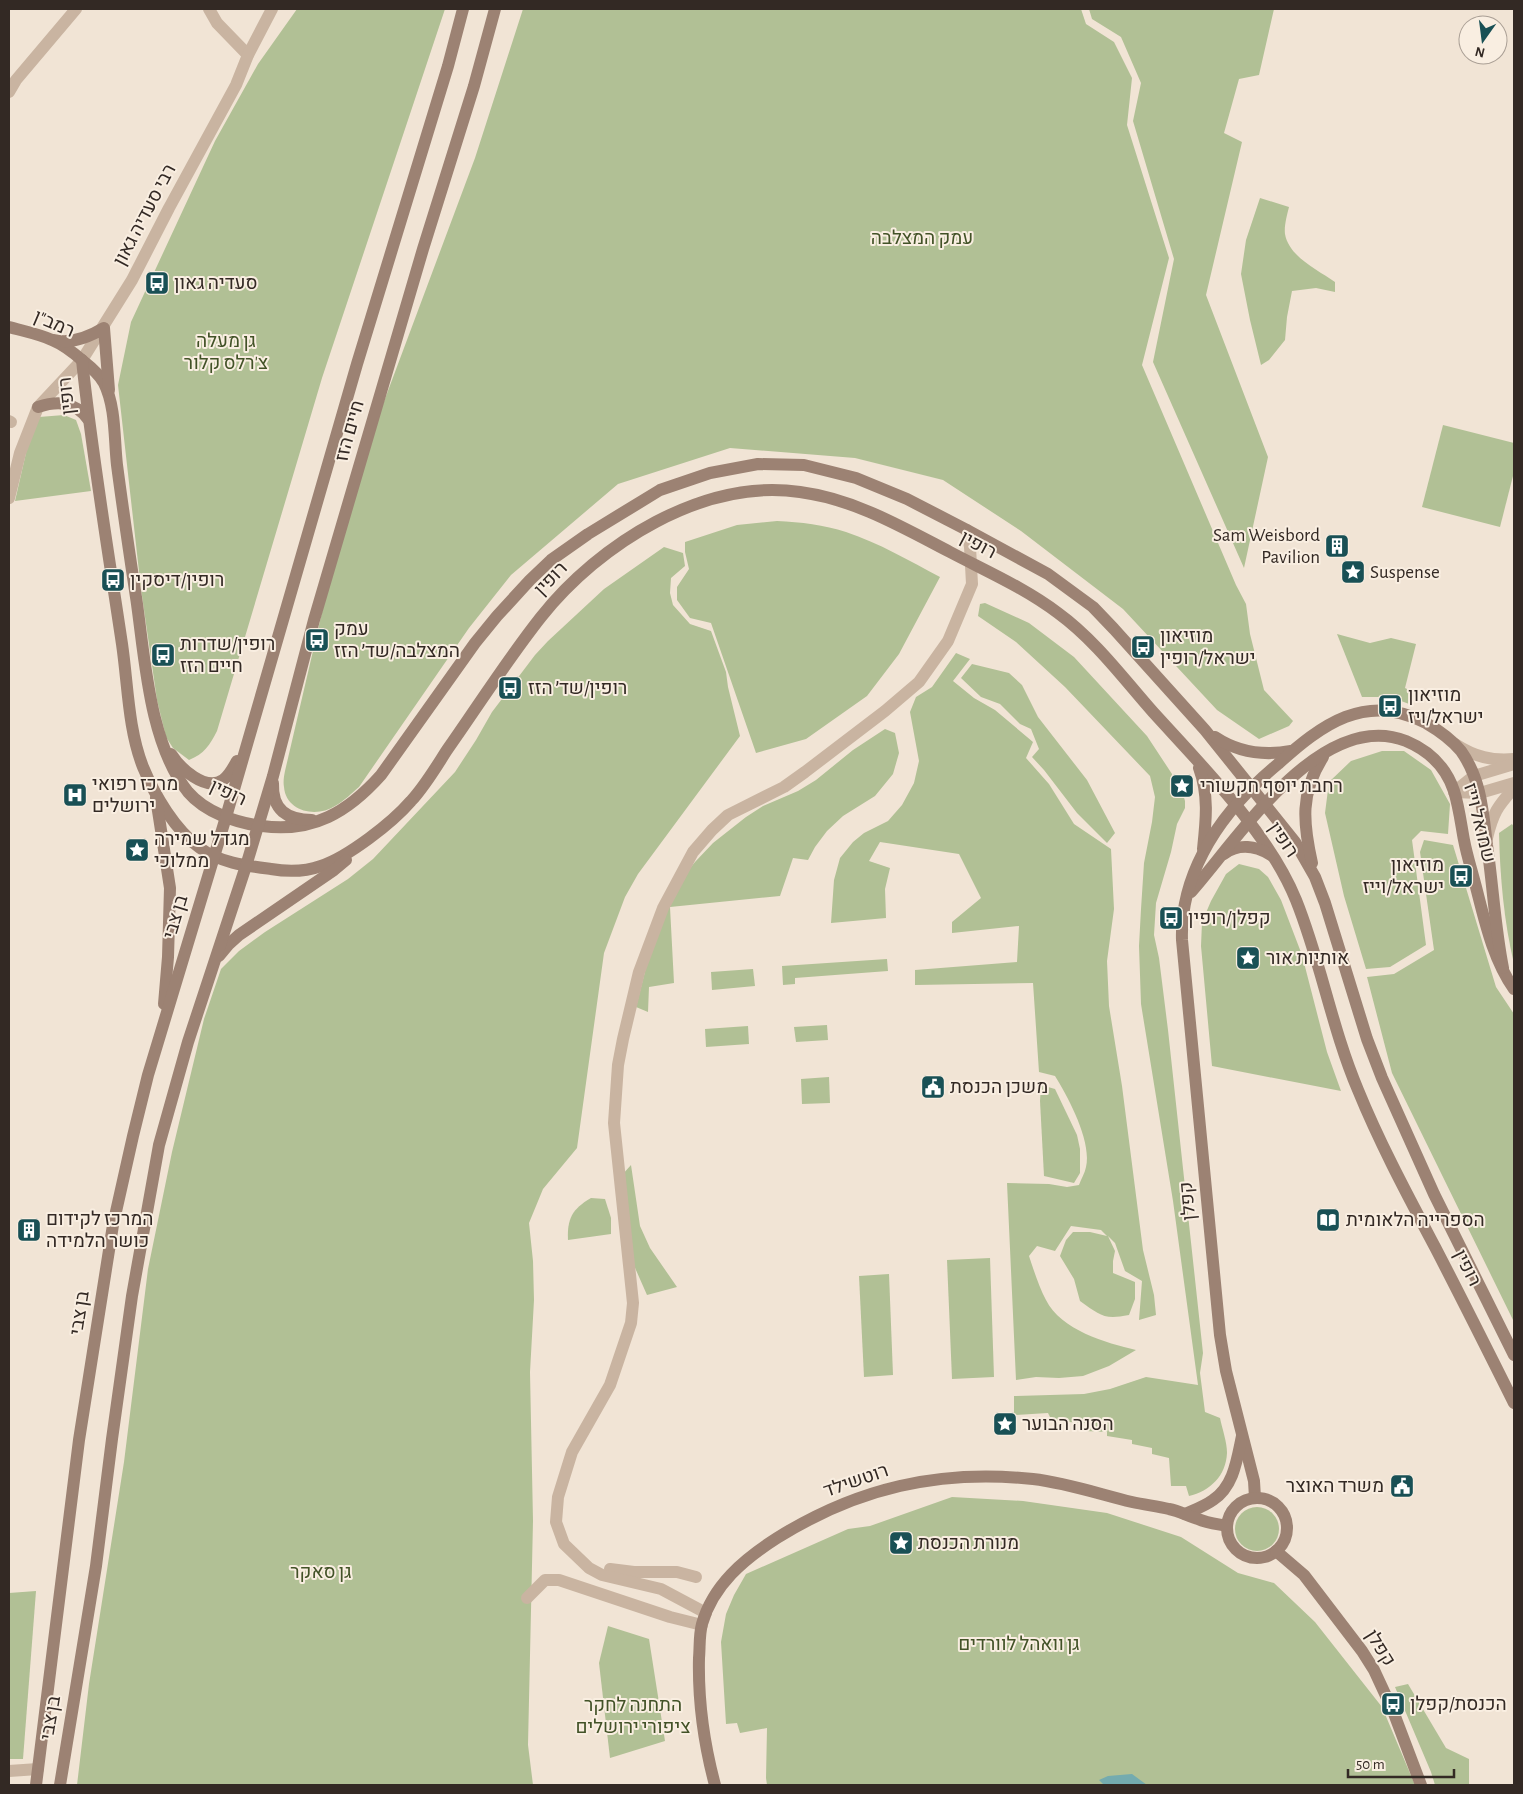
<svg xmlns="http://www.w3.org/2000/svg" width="1523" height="1794" viewBox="0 0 1523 1794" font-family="'Alegreya Sans',Heebo,sans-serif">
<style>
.green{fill:#b1c095}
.water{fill:#74abaf}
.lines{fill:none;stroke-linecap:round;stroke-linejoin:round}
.street{stroke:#c9b4a1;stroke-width:12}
.secondary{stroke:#9c8273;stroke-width:12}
.labels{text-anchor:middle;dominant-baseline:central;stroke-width:4;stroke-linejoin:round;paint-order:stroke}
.street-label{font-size:19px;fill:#332924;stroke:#f9eee1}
.park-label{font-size:19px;fill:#425227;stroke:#f9eee1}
.poi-label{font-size:19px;fill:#332924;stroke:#f9eee1;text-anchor:start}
</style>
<rect width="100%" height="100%" fill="#f1e4d5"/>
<g class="green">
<path d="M 297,9 L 445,9 L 322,378 L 217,731 C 210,745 204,754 189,760 L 173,748 L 166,737 L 157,700 L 141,589 L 118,385 L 131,322 L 215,141 L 258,64 Z"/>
<path d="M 523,9 L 1081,9 L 1086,24 L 1114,42 L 1132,78 L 1127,125 L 1169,258 L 1142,365 L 1236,585 L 1246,604 L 1250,634 L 1264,690 L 1293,721 L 1289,726 L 1259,739 L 1217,710 L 1123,609 L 1021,531 L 943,480 L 855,458 L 730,448 L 618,484 L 511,575 L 469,628 L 359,787 C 352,793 344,801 335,806 C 317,818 286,812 284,787 C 283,782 284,776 285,771 L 323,608 L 361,463 L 475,158 Z"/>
<path d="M 1089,9 L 1274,9 L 1259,75 L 1239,79 L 1224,133 L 1242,142 L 1206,295 L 1268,457 L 1244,568 L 1153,362 L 1174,259 L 1133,121 L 1141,83 L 1121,37 L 1092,19 Z"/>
<path d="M 1260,198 L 1289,207 C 1287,215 1284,226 1285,234 C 1289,257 1318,270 1335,282 L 1335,292 L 1316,288 L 1292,291 L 1287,317 L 1285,340 L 1269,360 L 1261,365 L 1250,320 L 1241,274 L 1246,240 Z"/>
<path d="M 64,415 L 76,420 L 81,434 L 91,491 L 15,501 L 28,444 L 39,417 Z"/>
<path d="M 1443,425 L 1514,443 L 1514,472 L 1500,527 L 1422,507 Z"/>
<path d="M 777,521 C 801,522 824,525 846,532 C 879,543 910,561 940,577 L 899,654 L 867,696 L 806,739 L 756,753 L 711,623 L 690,618 L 677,600 L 677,587 L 689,569 L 685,552 L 685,542 L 737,525 Z"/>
<path d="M 664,547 L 683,553 L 685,566 L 671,578 L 670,593 L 673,605 L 690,624 L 711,631 L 726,672 L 728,687 L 740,736 L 638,874 L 625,897 L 604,953 L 577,1148 L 543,1189 L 529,1223 L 533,1261 L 534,1300 L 530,1372 L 533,1521 L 528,1745 L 533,1785 L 77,1785 L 89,1684 L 124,1462 L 148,1269 L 172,1152 L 204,1019 L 221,969 L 239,951 L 265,932 L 348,879 L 373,859 L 455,772 L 476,740 L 492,712 L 535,655 L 548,641 L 604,589 Z"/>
<path d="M 985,603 L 1029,623 L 1074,657 L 1147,736 L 1172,774 L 1171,787 L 1183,794 L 1185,801 L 1185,808 L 1177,824 L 1171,852 L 1156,903 L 1154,935 L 1159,958 L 1168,1030 L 1203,1353 L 1200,1373 L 1205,1412 L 1220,1418 C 1222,1428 1227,1442 1227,1453 C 1226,1476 1210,1491 1189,1496 L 1186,1486 L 1171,1486 L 1169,1458 L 1152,1454 L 1152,1448 L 1132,1444 L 1132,1440 L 1107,1436 L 1107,1432 L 1085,1431 L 1085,1423 L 1052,1421 L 1048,1413 L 1014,1415 L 1014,1396 L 1084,1394 L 1110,1389 L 1146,1377 L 1198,1385 L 1173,1201 L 1141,1004 L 1139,946 L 1141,909 L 1144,863 L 1152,822 L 1155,797 L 1150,776 L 1065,687 L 1016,642 L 978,616 L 980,604 Z"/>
<path d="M 1337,634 L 1370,643 L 1391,638 L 1416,644 L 1405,688 L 1413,692 L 1412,705 L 1390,697 L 1362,697 Z"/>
<path d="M 956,653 L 970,659 L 953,681 L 974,698 L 995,710 L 1033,742 L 1026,758 L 1049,784 L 1074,824 L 1111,849 L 1114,909 L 1107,961 L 1109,1006 L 1122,1086 L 1143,1250 L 1154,1295 L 1156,1315 L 1139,1320 L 1142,1281 L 1125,1271 L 1115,1243 L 1108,1236 L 1115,1251 L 1113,1261 L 1113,1273 L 1135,1282 L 1135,1299 L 1129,1315 C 1103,1320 1100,1315 1080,1301 L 1074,1279 L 1060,1256 L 1066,1240 L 1073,1232 L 1090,1232 L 1107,1236 L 1101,1230 L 1071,1226 L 1055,1251 L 1037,1246 L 1029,1256 C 1034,1271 1039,1287 1046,1300 C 1061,1330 1106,1343 1136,1350 L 1109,1366 L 1083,1376 L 1059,1378 L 1036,1377 L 1016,1380 L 1007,1183 L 1049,1184 L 1067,1187 L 1079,1185 C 1081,1179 1085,1173 1086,1167 C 1092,1141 1068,1097 1055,1076 L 1039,1072 L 1033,983 L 915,985 L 915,970 L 1017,962 L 1019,926 L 952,933 L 952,922 L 981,898 L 959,854 L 880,842 L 869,861 L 890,868 L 885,889 L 886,918 L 831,923 L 834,880 L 840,858 L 853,842 L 864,833 L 888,821 L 902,805 L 914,783 L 919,761 L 910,712 L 916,697 L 932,687 Z"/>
<path d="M 972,664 L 1009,673 L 1022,685 L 1038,717 L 1087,780 L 1115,833 L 1107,843 L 1077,813 L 1044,770 L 1032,757 L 1039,749 L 1031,729 L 1020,724 L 1000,704 L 981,697 L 961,678 Z"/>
<path d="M 885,729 L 895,733 L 899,753 L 893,774 L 875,796 L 843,816 L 827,831 L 815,847 L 808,860 L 793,858 L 780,896 L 670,907 L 674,983 L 649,987 L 648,1012 L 636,1007 L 651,948 L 675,887 L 695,862 L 713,843 L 746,817 L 763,806 L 798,791 L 816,780 L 853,750 Z"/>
<path d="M 1382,751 L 1404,751 L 1431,770 L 1450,804 L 1448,834 L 1421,831 L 1412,840 L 1426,945 L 1390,967 L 1366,969 L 1344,896 L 1325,813 L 1329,782 L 1351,761 Z"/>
<path d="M 1512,824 L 1514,827 L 1514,964 C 1504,922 1500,877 1499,833 Z"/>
<path d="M 1424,840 L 1453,845 L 1496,987 L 1514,1014 L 1514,1322 L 1392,1073 L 1367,977 L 1394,974 L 1434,950 L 1420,852 Z"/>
<path d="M 1239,864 L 1259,869 L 1268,877 L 1281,900 L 1302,955 L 1327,1052 L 1341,1091 L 1212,1066 L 1201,946 L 1202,922 L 1211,901 L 1226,874 Z"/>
<path d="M 887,959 L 888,971 L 795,978 L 795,984 L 783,985 L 782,966 Z"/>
<path d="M 753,969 L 755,986 L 712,990 L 711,972 Z"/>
<path d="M 827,1025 L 828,1040 L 796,1042 L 794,1027 Z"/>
<path d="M 748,1026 L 749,1044 L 706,1047 L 705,1029 Z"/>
<path d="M 829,1077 L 830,1103 L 802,1104 L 801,1079 Z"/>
<path d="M 1041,1085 L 1055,1089 L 1077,1135 L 1080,1149 L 1080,1173 L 1074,1183 L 1044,1176 L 1040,1101 Z"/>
<path d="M 631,1165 L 640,1226 L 650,1248 L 677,1287 L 647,1295 L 632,1261 L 622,1175 Z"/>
<path d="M 591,1198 L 605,1199 L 611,1218 L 611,1234 L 568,1240 C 567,1219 572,1209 591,1198 Z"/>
<path d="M 990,1258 L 994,1377 L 952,1379 L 947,1260 Z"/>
<path d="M 889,1274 L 893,1375 L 864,1377 L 859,1276 Z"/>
<path d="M 952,1497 L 1023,1501 L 1107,1513 L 1181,1537 L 1238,1573 L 1274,1583 L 1315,1622 L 1382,1707 L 1415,1785 L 767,1785 L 766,1778 L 767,1728 L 740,1733 L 737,1723 L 726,1724 L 721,1642 L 726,1614 L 734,1595 L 746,1574 L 848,1529 L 870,1526 Z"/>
<circle cx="1257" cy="1529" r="22"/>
<path d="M 36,1591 L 23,1759 L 9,1759 L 9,1593 Z"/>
<path d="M 608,1626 L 649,1639 L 665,1741 L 610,1758 L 599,1663 Z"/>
<path d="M 1408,1684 L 1446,1748 L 1469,1759 L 1469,1785 L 1435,1785 L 1431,1772 L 1395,1687 Z"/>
</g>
<path class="water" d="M 1132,1774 L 1147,1785 L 1102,1785 L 1103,1784 L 1099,1780 L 1108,1776 Z"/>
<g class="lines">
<g class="street">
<path d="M 209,9 L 217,23 L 248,55"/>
<path d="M 9,92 L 16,80 L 76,9"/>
<path d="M 9,421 L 11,422"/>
<path d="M 9,498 L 20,453 L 38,407 L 82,360 L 132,280 L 169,208 L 236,85 L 248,55 L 272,9"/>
<path d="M 1455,744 C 1475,757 1492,761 1514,759"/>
<path d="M 1454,792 L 1474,776 L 1514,764"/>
<path d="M 1454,792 L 1480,793 L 1514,783"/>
<path d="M 1487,838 C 1493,813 1497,807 1514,788"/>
<path d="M 610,1569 L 634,1572 L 677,1572 L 696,1577"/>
<path d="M 527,1598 L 545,1580 L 559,1580 L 670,1617 L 702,1625"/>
<path d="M 706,1613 L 661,1589 L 602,1575 L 589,1568 L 564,1544 L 556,1522 L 558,1497 L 572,1452 L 610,1385 L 631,1323 L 633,1303 L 614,1123 L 618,1065 L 623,1039 L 639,972 L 663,908 L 693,852 L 712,830 L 728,815 L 784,787 L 805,772 L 885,711 L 919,682 L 948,641 L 972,584 L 970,547 L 967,530"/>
<path d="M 9,1771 L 38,1769"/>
</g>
<g class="secondary">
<path d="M 9,327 C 23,331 39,334 52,340 C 64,345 74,353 83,361 C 92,368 99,374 104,383 C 116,407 114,439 117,465 C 123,511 130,557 137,604 C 145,661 150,745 188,792 C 205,812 236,823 262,826 C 313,833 348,812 381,775 L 475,643 L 497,616 L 530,580 L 551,560 L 588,534 L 660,490 L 710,473 L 758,464 L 804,465 L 856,478 L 907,499 L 967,530 L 1048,574 L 1093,607 L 1114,629 L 1205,730 L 1295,842 L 1315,877 L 1325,903 L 1367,1039 L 1382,1078 L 1434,1194 L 1514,1355"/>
<path d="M 54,340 C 71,344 89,337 104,328 L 109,390"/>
<path d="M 82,360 C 92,455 108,550 122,644 C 128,685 128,729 143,767 C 155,796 175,830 200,848 C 220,863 248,866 271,869 C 288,872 304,872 321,866 C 348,857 392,823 411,801 C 425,786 436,767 447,750 C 478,706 507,660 541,617 C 599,544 703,478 800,492 C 854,499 902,527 950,552 C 986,571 1025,588 1058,613 C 1095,640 1123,678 1153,712 C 1202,766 1269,833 1296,900 C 1321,962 1332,1029 1358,1090 C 1380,1144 1408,1196 1435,1247 C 1462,1299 1488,1351 1514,1403"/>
<path d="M 38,407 C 59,400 75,402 88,419"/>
<path d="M 1215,737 C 1239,753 1264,756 1291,751"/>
<path d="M 171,754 C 180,768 205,792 223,780 C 229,776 233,768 237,761"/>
<path d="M 1199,768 C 1209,795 1206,821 1203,849"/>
<path d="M 273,783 C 272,810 287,820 312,820"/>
<path d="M 156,798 L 170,888 L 168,957 L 164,1004"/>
<path d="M 1224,854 C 1239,843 1256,846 1271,855"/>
<path d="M 1312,863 C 1303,823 1300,793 1323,757"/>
<path d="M 1191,892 C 1238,839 1321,708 1406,741 C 1430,751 1446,767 1454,791 C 1459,807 1461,824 1464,840 C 1467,856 1472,871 1476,887 C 1485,922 1493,959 1514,989"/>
<path d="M 219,956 L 229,944 L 239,935 L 334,870 L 346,860"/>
<path d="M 1255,1498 L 1254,1481 L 1226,1371 L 1220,1335 L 1182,940 C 1181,910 1189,880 1203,853 C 1221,818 1248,789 1278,764 C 1321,725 1366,691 1426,723 C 1438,730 1452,740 1461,751 C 1481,779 1483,812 1487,845 C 1493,886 1495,928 1503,968"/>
<circle cx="1257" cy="1528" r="30"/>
<path d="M 1185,1514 C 1194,1510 1205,1506 1213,1500 C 1234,1486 1237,1459 1242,1436"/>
<path d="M 1276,1551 L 1304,1575 L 1362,1651 L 1374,1670 L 1393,1711 L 1421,1785"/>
<path d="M 36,1785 L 79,1440 L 113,1225 L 133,1136 L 148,1075 L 226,817 L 357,364 L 448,66 L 463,9"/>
<path d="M 60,1785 L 96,1566 L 112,1439 L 132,1296 L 159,1145 L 188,1042 L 246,866 L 273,776 L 314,620 L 423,249 L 474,86 L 495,9"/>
<path d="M 715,1785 C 704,1744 698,1701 699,1658 C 700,1647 699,1635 702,1624 C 713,1585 744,1559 777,1538 C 857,1488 939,1469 1033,1479 C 1067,1483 1099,1494 1132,1502 C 1145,1505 1157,1506 1169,1509 C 1179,1511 1188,1516 1198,1519 C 1207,1523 1217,1524 1227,1526"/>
</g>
</g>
<defs>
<symbol id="bus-square" viewBox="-11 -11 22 22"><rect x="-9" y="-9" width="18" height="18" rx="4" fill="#195055" stroke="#f9eee1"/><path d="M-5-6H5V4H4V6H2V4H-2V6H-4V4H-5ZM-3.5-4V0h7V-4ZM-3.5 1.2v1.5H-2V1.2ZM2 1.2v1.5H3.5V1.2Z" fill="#fff"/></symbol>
<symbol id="building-square" viewBox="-11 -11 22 22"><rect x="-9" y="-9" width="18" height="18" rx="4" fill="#195055" stroke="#f9eee1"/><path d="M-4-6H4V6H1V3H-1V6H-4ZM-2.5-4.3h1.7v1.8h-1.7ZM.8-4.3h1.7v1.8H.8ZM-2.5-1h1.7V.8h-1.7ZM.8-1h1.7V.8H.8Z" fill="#fff"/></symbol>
<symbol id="sight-square" viewBox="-11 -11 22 22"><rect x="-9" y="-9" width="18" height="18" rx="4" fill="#195055" stroke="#f9eee1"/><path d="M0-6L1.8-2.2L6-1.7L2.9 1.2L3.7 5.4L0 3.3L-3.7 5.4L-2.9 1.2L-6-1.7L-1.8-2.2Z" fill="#fff"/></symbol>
<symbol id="hospital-square" viewBox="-11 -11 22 22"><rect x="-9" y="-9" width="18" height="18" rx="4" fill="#195055" stroke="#f9eee1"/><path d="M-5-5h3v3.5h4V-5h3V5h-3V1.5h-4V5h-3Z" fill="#fff"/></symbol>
<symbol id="civic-square" viewBox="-11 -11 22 22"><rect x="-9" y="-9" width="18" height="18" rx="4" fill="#195055" stroke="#f9eee1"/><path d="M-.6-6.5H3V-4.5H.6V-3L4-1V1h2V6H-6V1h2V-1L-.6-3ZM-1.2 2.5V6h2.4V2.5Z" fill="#fff"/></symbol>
<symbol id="library-square" viewBox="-11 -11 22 22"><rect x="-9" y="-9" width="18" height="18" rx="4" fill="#195055" stroke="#f9eee1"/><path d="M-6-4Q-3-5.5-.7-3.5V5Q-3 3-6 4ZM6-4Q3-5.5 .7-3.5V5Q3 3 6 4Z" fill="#fff"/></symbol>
</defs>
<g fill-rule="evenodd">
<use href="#bus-square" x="143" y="269" width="28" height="28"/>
<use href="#building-square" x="1323" y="532" width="28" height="28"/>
<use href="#sight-square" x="1339" y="558" width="28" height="28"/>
<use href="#bus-square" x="99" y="566" width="28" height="28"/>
<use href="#bus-square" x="303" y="626" width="28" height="28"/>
<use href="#bus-square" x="1129" y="633" width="28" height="28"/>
<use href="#bus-square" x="149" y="641" width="28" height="28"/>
<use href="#bus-square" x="496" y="674" width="28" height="28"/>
<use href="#bus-square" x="1376" y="692" width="28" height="28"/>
<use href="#sight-square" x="1168" y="772" width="28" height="28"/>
<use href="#hospital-square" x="61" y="781" width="28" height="28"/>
<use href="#sight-square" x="123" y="836" width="28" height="28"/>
<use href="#bus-square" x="1447" y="862" width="28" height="28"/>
<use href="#bus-square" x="1157" y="904" width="28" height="28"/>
<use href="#sight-square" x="1234" y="944" width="28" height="28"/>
<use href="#civic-square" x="919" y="1073" width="28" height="28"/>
<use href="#library-square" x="1314" y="1206" width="28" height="28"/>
<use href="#building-square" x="15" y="1216" width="28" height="28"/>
<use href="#sight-square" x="991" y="1410" width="28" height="28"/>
<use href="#civic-square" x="1388" y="1472" width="28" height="28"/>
<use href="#sight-square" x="887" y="1529" width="28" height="28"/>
<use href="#bus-square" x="1379" y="1690" width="28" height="28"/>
</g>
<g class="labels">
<g class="street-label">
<text transform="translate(145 215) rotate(-62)">רבי סעדיה גאון</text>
<text transform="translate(54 324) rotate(23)">רמב"ן</text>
<text transform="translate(67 396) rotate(-96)">רופין</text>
<text transform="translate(350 431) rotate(-74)">חיים הזז</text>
<text transform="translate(978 545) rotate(28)">רופין</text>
<text transform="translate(551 579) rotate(-46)">רופין</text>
<text transform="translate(228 793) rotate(25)">רופין</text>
<text transform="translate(1479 823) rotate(76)">שמואל וייז</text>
<text transform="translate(1283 840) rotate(56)">רופין</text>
<text transform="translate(176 917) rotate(-73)">בן צבי</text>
<text transform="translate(1188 1201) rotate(-95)">קפלן</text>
<text transform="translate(1467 1268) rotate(63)">רופין</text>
<text transform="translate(80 1313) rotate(-81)">בן צבי</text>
<text transform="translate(856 1481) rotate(-19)">רוטשילד</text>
<text transform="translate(1380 1648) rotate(58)">קפלן</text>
<text transform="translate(51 1718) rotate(-80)">בן צבי</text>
</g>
<g class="park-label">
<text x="922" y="238">עמק המצלבה</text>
<text x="226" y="341">גן מעלה<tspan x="226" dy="22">צ'רלס קלור</tspan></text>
<text x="321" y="1572">גן סאקר</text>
<text x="1019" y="1644">גן וואהל לוורדים</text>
<text x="633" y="1705">התחנה לחקר<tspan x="633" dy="22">ציפורי ירושלים</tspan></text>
</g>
<g class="poi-label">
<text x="174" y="283">סעדיה גאון</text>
<text x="1320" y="535" text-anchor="end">Sam Weisbord<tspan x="1320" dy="22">Pavilion</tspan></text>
<text x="1370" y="572">Suspense</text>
<text x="130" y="580">רופין/דיסקין</text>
<text x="334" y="629">עמק<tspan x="334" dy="22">המצלבה/שד׳ הזז</tspan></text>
<text x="1160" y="636">מוזיאון<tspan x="1160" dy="22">ישראל/רופין</tspan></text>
<text x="180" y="644">רופין/שדרות<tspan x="180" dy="22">חיים הזז</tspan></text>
<text x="528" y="688">רופין/שד׳ הזז</text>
<text x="1408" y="695">מוזיאון<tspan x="1408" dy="22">ישראל/ויז</tspan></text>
<text x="92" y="784">מרכז רפואי<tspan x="92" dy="22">ירושלים</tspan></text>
<text x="1200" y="786">רחבת יוסף חקשורי</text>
<text x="154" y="839">מגדל שמירה<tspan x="154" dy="22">ממלוכי</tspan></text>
<text x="1444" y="865" text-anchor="end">מוזיאון<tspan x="1444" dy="22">ישראל/וייז</tspan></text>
<text x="1188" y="918">קפלן/רופין</text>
<text x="1266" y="958">אותיות אור</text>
<text x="950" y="1087">משכן הכנסת</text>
<text x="46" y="1219">המרכז לקידום<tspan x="46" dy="22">כושר הלמידה</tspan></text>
<text x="1346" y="1220">הספרייה הלאומית</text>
<text x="1022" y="1424">הסנה הבוער</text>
<text x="1384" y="1486" text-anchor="end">משרד האוצר</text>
<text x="918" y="1543">מנורת הכנסת</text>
<text x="1410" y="1704">הכנסת/קפלן</text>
</g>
</g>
<rect width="1523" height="1794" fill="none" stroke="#332924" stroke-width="20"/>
<g transform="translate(1483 40) rotate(194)"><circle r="24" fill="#f9eee1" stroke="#aa9f95"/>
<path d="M0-4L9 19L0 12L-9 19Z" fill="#195055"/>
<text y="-8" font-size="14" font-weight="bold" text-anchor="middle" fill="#332924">N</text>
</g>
<path d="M1348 1769v8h106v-8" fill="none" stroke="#332924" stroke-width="2.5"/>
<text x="1356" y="1769" font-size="15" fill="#332924" stroke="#f9eee1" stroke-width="4" paint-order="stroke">50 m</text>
</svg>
